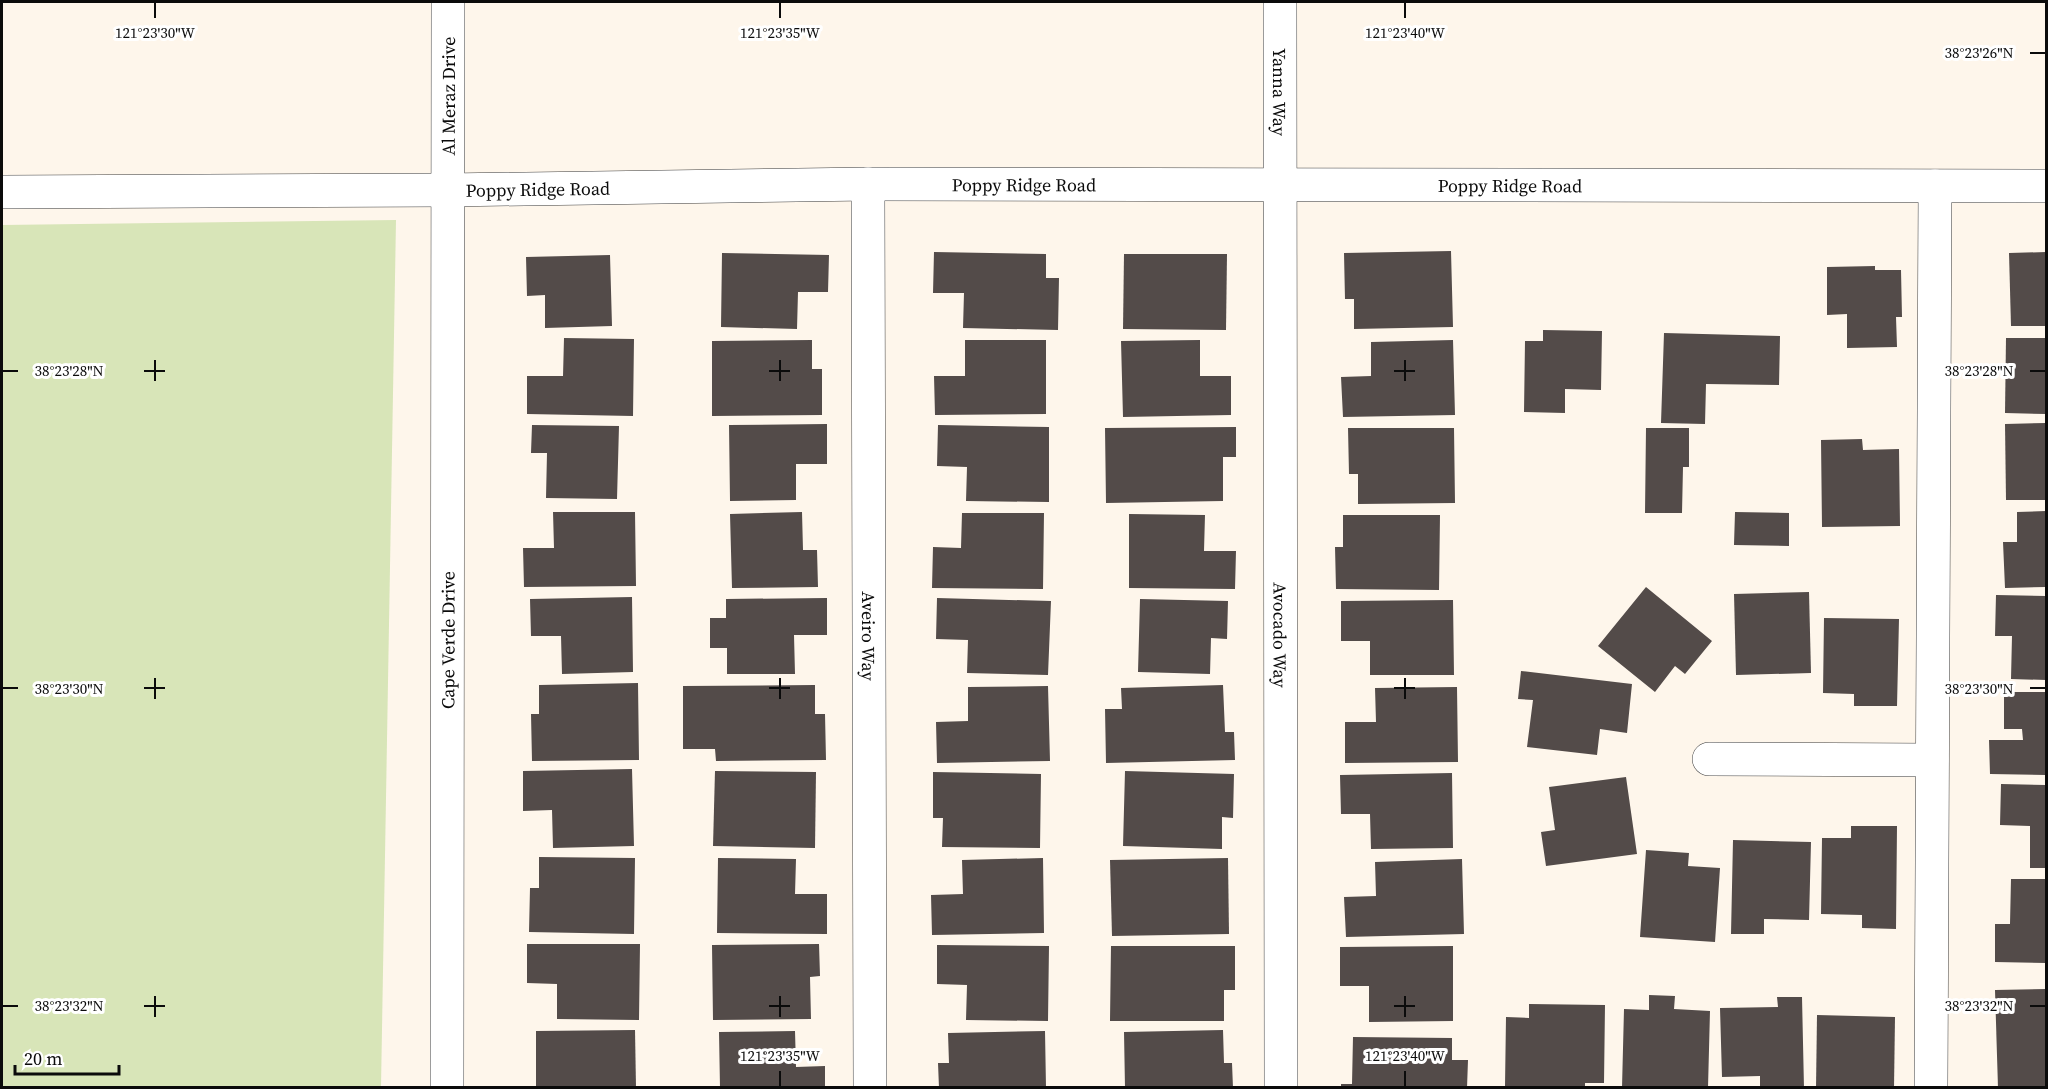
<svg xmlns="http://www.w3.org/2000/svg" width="2048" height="1089" viewBox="0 0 2048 1089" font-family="'Source Serif 4',serif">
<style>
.green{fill:#d8e5b8}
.building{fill:#534b49}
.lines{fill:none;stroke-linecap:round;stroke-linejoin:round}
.minor-casing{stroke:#3e3e3e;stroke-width:34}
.minor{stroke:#fff;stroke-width:33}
.ticks{fill:none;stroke:#0b0b0b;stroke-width:2}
.labels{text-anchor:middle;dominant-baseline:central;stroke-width:6;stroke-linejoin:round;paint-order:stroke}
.street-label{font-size:18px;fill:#0b0b0b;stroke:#fff}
.ticks-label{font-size:15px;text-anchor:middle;fill:#0b0b0b;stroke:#fff;stroke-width:6;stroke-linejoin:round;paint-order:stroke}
</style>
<rect width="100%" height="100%" fill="#fef6eb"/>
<path class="green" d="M 396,220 L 381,1087 L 2,1087 L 2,225 Z"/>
<g class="building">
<path d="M 1451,251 L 1453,327 L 1354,329 L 1354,299 L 1345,299 L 1344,253 Z"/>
<path d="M 934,252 L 1046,254 L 1046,278 L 1059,278 L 1058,330 L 963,328 L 964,293 L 933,293 Z"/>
<path d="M 2046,252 L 2046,326 L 2011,326 L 2009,253 Z"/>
<path d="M 722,253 L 829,255 L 828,292 L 798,292 L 797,329 L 721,327 Z"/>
<path d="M 1124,254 L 1227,254 L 1226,330 L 1123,329 Z"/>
<path d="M 610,255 L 612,326 L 545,328 L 545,295 L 527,296 L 526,257 Z"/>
<path d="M 1875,266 L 1875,270 L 1901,270 L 1902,317 L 1896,317 L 1897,347 L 1847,348 L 1847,314 L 1827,315 L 1827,267 Z"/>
<path d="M 1543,330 L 1602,331 L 1601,390 L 1565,389 L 1565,413 L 1524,412 L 1525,341 L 1543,341 Z"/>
<path d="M 1664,333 L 1780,336 L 1779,385 L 1706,384 L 1705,424 L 1661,423 Z"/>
<path d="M 564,338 L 634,339 L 633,416 L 527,414 L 527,376 L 563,376 Z"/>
<path d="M 2006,338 L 2046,338 L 2046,414 L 2005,413 Z"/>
<path d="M 812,340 L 812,369 L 822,369 L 822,415 L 712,416 L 712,341 Z"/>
<path d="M 965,340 L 1046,340 L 1046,414 L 935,415 L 934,376 L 965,376 Z"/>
<path d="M 1200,340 L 1200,376 L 1231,376 L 1231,415 L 1123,417 L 1121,341 Z"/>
<path d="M 1453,340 L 1455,415 L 1343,417 L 1341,377 L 1371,376 L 1371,342 Z"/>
<path d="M 2046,423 L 2046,500 L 2006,500 L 2005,424 Z"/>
<path d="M 827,424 L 827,464 L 796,464 L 796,500 L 730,501 L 729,425 Z"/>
<path d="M 532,425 L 619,426 L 617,499 L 546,498 L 547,453 L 531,453 Z"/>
<path d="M 938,425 L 1049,427 L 1049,502 L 966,501 L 967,467 L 937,466 Z"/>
<path d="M 1236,427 L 1236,457 L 1223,457 L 1223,501 L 1106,503 L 1105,428 Z"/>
<path d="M 1348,428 L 1454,428 L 1455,503 L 1358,504 L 1358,474 L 1349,474 Z"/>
<path d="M 1646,428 L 1689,428 L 1689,467 L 1683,467 L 1682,513 L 1645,513 Z"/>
<path d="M 1862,439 L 1863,450 L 1899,449 L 1900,526 L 1822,527 L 1821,440 Z"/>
<path d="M 2046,511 L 2046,587 L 2005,588 L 2003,542 L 2017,542 L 2017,512 Z"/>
<path d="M 553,512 L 635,512 L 636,586 L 524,587 L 523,548 L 554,548 Z"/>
<path d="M 802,512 L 803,550 L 817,550 L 818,587 L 732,588 L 730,514 Z"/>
<path d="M 1735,512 L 1789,513 L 1789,546 L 1734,545 Z"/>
<path d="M 962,513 L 1044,513 L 1043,589 L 932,588 L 933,547 L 961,548 Z"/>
<path d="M 1129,514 L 1205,515 L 1204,551 L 1236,551 L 1235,589 L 1129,588 Z"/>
<path d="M 1343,515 L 1440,515 L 1439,590 L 1336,589 L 1335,547 L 1343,547 Z"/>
<path d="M 1646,587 L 1712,641 L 1685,674 L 1675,666 L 1655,692 L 1598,646 Z"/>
<path d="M 1809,592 L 1811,673 L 1736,675 L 1734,594 Z"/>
<path d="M 1996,595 L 2046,596 L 2046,680 L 2011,679 L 2012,636 L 1995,636 Z"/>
<path d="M 632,597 L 633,672 L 562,674 L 561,636 L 531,636 L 530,599 Z"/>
<path d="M 827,598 L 827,635 L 794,635 L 795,674 L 727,674 L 727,648 L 710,648 L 710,618 L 726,618 L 726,599 Z"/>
<path d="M 937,598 L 1051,601 L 1048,675 L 967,673 L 968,640 L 936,639 Z"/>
<path d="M 1140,599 L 1228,601 L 1227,639 L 1211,638 L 1210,674 L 1138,672 Z"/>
<path d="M 1453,600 L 1454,675 L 1370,675 L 1370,641 L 1341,641 L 1341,601 Z"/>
<path d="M 1824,618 L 1899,619 L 1897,706 L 1854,706 L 1854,694 L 1823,693 Z"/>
<path d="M 1521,671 L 1632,684 L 1627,733 L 1600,729 L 1597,755 L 1527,747 L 1533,700 L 1518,699 Z"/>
<path d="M 638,683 L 639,760 L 532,761 L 531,714 L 539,714 L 539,685 Z"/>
<path d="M 815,685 L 815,714 L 825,714 L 826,760 L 716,761 L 715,749 L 683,749 L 683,686 Z"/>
<path d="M 1223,685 L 1225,732 L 1234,732 L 1235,760 L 1106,763 L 1105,709 L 1122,709 L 1121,688 Z"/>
<path d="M 1048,686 L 1050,761 L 937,763 L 936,722 L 968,721 L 968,687 Z"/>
<path d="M 1457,687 L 1458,762 L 1345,763 L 1345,722 L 1376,722 L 1375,688 Z"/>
<path d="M 2004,692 L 2046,692 L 2046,775 L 1990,774 L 1989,740 L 2023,740 L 2022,729 L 2004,729 Z"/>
<path d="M 632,769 L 634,846 L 553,848 L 552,810 L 523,811 L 523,771 Z"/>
<path d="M 715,771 L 816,772 L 815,848 L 713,846 Z"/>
<path d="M 1125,771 L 1234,774 L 1233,818 L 1222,817 L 1222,849 L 1123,846 Z"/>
<path d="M 933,772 L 1041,774 L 1040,848 L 942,847 L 943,818 L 933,818 Z"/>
<path d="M 1452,773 L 1453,848 L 1371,849 L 1370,814 L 1341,814 L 1340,775 Z"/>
<path d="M 1626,777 L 1637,854 L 1546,866 L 1541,832 L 1555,830 L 1549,787 Z"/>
<path d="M 2001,784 L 2046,785 L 2046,868 L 2030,868 L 2030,826 L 2000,825 Z"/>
<path d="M 1851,826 L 1897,826 L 1896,929 L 1862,928 L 1862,915 L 1821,914 L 1822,838 L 1851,838 Z"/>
<path d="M 1733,840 L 1811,842 L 1809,920 L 1764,919 L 1764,934 L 1731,934 Z"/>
<path d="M 1646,850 L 1689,853 L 1688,866 L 1720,868 L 1715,942 L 1640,937 Z"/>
<path d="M 539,857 L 635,858 L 634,934 L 529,932 L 530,888 L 539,888 Z"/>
<path d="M 718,858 L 796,859 L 795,894 L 827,894 L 827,934 L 717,933 Z"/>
<path d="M 1043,858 L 1044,933 L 932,935 L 931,895 L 963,894 L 962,860 Z"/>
<path d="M 1228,858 L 1229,934 L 1112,936 L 1110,860 Z"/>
<path d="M 1462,859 L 1464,934 L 1346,937 L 1344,897 L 1376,896 L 1375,862 Z"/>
<path d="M 2011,879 L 2046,879 L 2046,963 L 1995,962 L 1995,924 L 2010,924 Z"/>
<path d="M 527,944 L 640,944 L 639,1020 L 557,1019 L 557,984 L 527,983 Z"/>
<path d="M 819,944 L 820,976 L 810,977 L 811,1019 L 713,1020 L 712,945 Z"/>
<path d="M 937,945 L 1049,946 L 1048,1021 L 966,1020 L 967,985 L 937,984 Z"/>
<path d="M 1111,946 L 1235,946 L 1235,990 L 1224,990 L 1224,1021 L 1110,1021 Z"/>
<path d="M 1453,946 L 1453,1021 L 1369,1022 L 1369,986 L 1340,986 L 1340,947 Z"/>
<path d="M 2046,989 L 2046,1088 L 1998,1088 L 1995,990 Z"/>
<path d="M 1649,995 L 1675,996 L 1674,1009 L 1710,1011 L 1708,1088 L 1622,1088 L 1624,1009 L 1649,1010 Z"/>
<path d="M 1777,997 L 1802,997 L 1804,1088 L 1760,1088 L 1760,1076 L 1722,1077 L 1720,1008 L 1778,1007 Z"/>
<path d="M 1529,1004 L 1605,1005 L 1604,1083 L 1585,1083 L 1585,1088 L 1505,1086 L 1506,1017 L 1529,1018 Z"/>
<path d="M 1817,1015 L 1895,1017 L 1894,1088 L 1816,1088 Z"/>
<path d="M 635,1030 L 636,1088 L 536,1088 L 536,1031 Z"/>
<path d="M 1223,1030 L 1224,1063 L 1232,1063 L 1233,1088 L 1125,1088 L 1124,1032 Z"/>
<path d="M 795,1031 L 796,1067 L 825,1066 L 825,1088 L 720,1088 L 719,1032 Z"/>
<path d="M 1045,1031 L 1046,1088 L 939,1088 L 938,1063 L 949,1063 L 948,1033 Z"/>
<path d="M 1353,1037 L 1452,1038 L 1452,1060 L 1468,1060 L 1467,1088 L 1341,1088 L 1341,1084 L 1352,1084 Z"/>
</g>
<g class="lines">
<defs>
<g id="minor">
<path id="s1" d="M 1280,2 L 1281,1088"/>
<path id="s2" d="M 868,184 L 870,1088"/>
<path id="s3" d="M 2,192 L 448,190 L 868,184 L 2046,186"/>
<path d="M 1709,759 L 1932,760"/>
<path id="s4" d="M 447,1088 L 448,2"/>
<path d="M 1931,1088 L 1935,186"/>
</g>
</defs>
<use href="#minor" class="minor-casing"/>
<use href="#minor" class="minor"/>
</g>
<path class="ticks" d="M 155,3 L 155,18M 780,3 L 780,18M 1405,3 L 1405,18M 2030,53 L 2045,53M 155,360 L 155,381M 780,360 L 780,381M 1405,360 L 1405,381M 3,371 L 18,371M 144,371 L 165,371M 769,371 L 790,371M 1394,371 L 1415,371M 2030,371 L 2045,371M 155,678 L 155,699M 780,678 L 780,699M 1405,678 L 1405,699M 3,688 L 18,688M 144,688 L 165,688M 769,688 L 790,688M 1394,688 L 1415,688M 2030,688 L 2045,688M 155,996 L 155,1017M 780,996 L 780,1017M 1405,996 L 1405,1017M 3,1006 L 18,1006M 144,1006 L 165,1006M 769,1006 L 790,1006M 1394,1006 L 1415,1006M 2030,1006 L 2045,1006M 780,1071 L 780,1086M 1405,1071 L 1405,1086"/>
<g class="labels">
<g class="street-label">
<text stroke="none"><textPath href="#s1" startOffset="90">Yanna Way</textPath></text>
<text stroke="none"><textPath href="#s4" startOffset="992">Al Meraz Drive</textPath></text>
<text stroke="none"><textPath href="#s3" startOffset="1022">Poppy Ridge Road</textPath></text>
<text stroke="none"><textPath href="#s3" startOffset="1508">Poppy Ridge Road</textPath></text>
<text stroke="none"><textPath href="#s3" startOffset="536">Poppy Ridge Road</textPath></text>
<text stroke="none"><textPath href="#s1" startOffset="633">Avocado Way</textPath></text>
<text stroke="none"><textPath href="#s2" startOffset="452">Aveiro Way</textPath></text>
<text stroke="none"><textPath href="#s4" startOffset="448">Cape Verde Drive</textPath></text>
</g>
</g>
<g class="ticks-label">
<text x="155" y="38">121°23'30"W</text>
<text x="780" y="38">121°23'35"W</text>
<text x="1405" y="38">121°23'40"W</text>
<text x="1979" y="58">38°23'26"N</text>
<text x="1979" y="376">38°23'28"N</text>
<text x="69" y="376">38°23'28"N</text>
<text x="1979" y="694">38°23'30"N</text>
<text x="69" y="694">38°23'30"N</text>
<text x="1979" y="1011">38°23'32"N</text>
<text x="69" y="1011">38°23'32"N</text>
<text x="780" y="1061">121°23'35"W</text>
<text x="1405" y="1061">121°23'40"W</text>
</g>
<rect width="2048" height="1089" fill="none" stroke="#0b0b0b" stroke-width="6"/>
<path d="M15 1065v9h104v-9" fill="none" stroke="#0b0b0b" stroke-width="3"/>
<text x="24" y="1065" font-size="18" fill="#0b0b0b" stroke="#ffffff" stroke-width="4.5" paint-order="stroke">20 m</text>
</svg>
